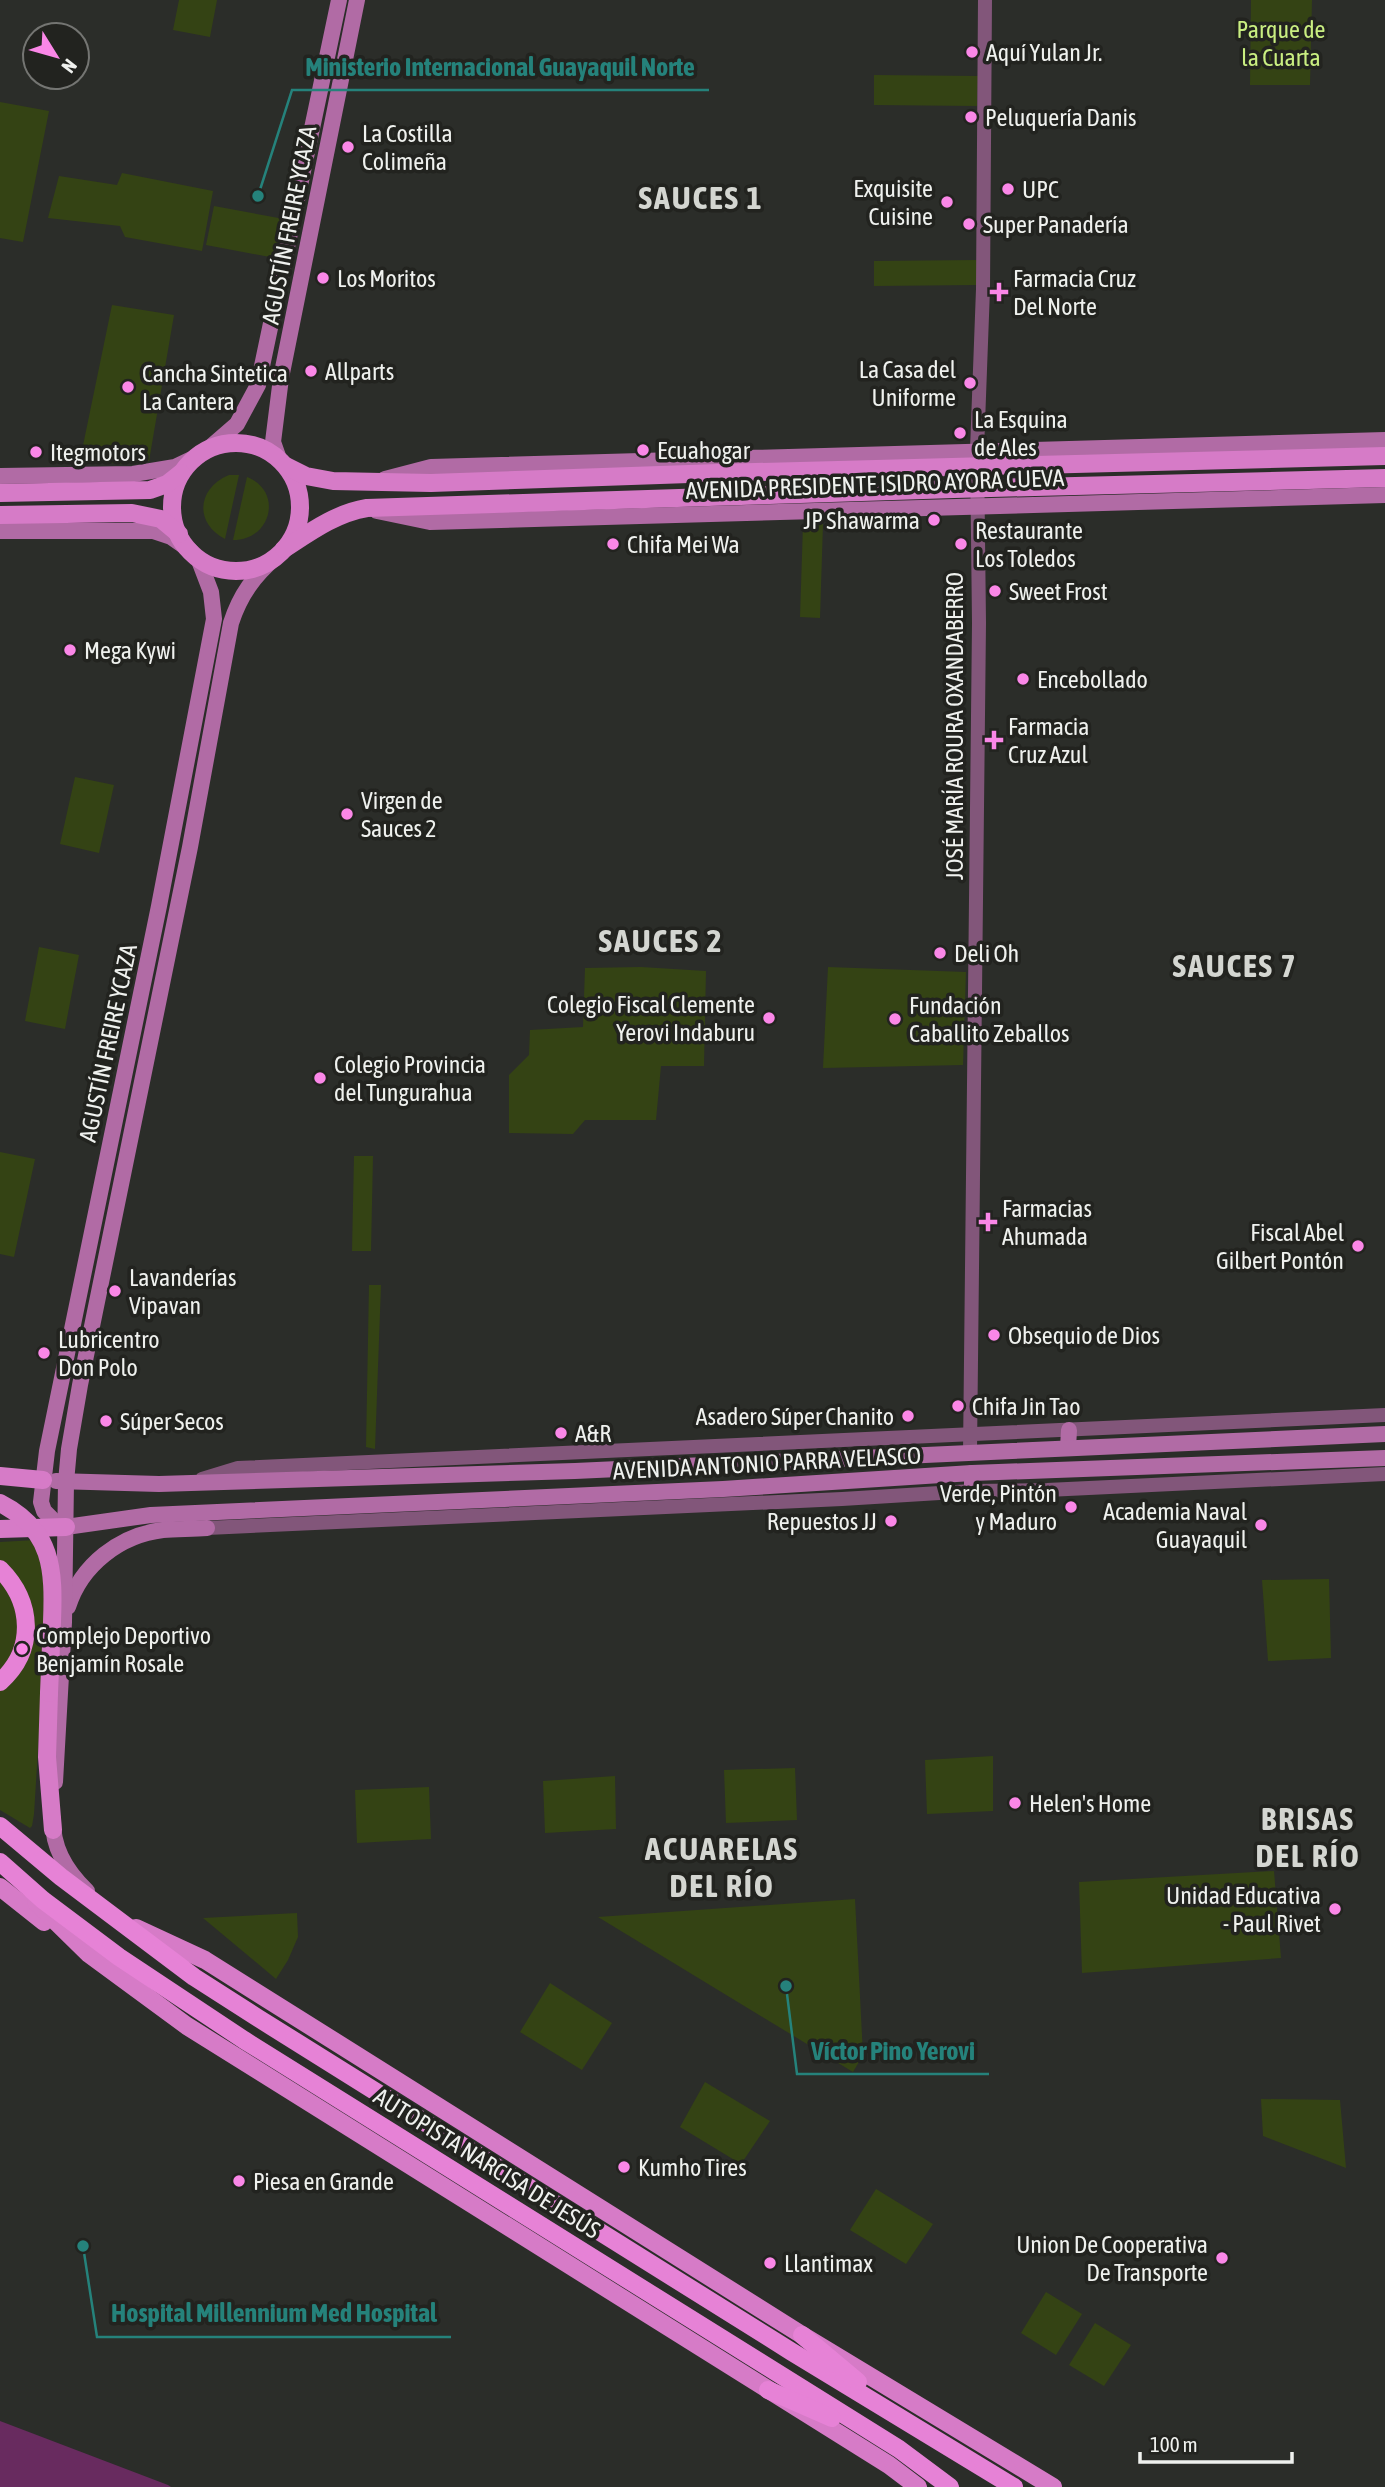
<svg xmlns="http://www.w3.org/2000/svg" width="1385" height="2487" viewBox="0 0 1385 2487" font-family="'Asap Condensed',sans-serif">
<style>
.green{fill:#344314}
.water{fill:#682b5f}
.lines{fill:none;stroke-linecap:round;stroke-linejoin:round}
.tertiary{stroke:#82567a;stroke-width:14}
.secondary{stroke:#b16ba5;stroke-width:16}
.primary{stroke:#d67bc7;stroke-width:18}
.trunk{stroke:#e682d6;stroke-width:18}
.primary-bridge{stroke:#d67bc7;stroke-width:18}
.poi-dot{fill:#fa87e7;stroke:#22231f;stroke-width:2.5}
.labels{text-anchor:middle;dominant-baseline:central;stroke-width:7;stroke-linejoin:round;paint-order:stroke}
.park-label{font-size:24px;fill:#c9ee81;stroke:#22231f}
.poi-label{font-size:24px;fill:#eff1ee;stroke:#22231f;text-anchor:start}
.street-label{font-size:24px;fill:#eff1ee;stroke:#22231f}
.district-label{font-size:32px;font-weight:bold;letter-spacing:2px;fill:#d4d6d1;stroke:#22231f}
.leader{fill:none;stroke:#25827b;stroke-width:2.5}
.callout-dot{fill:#25827b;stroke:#22231f;stroke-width:2.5}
.callout-label{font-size:26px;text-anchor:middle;font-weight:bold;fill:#25827b;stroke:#22231f;stroke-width:7;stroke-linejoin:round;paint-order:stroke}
</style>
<rect width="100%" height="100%" fill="#2b2d29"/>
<g class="green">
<path d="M 179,0 L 217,0 L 210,37 L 173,30 Z"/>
<path d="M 1251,0 L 1312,0 L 1310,85 L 1250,85 Z"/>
<path d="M 874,75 L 978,76 L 977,106 L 874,105 Z"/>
<path d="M 0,102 L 49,111 L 23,242 L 0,238 Z"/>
<path d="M 122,173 L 213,191 L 202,251 L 125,237 L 120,226 L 48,218 L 59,176 L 117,185 Z"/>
<path d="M 214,206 L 284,219 L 275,258 L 206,245 Z"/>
<path d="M 977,260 L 977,285 L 874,286 L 874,261 Z"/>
<path d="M 112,305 L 174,315 L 149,461 L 121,464 L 80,460 Z"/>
<path d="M 229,475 L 239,475 L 225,539 C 194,523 197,488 229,475 Z"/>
<path d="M 247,477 C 283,491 272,540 233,540 Z"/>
<path d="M 803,524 L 823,524 L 820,618 L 800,617 Z"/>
<path d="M 75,777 L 114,785 L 99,853 L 60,844 Z"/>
<path d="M 39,947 L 79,955 L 65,1029 L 25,1021 Z"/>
<path d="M 641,967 L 706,971 L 704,1066 L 661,1066 L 656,1120 L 585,1120 L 573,1134 L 509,1133 L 509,1075 L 529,1055 L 530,1030 L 583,1027 L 585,968 Z"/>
<path d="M 828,967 L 966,972 L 963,1065 L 823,1068 Z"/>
<path d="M 0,1152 L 35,1159 L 14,1257 L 0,1254 Z"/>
<path d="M 354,1156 L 373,1156 L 371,1251 L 352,1251 Z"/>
<path d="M 369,1285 L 381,1285 L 375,1449 L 366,1447 Z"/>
<path d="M 36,1540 L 48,1591 L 34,1814 L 32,1826 L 30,1828 L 0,1810 L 0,1542 Z"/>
<path d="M 1329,1579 L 1331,1658 L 1268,1661 L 1262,1580 Z"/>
<path d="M 993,1756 L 993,1811 L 927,1814 L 925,1760 Z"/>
<path d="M 795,1768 L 797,1820 L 726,1823 L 724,1770 Z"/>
<path d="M 615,1776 L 616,1829 L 545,1833 L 543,1781 Z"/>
<path d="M 429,1787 L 431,1839 L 357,1843 L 355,1790 Z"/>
<path d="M 1274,1871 L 1281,1958 L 1082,1973 L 1079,1882 Z"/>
<path d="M 855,1899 L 863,2055 L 853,2072 L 598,1917 Z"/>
<path d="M 297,1913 L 298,1937 L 288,1960 L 276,1979 L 203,1918 Z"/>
<path d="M 550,1983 L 612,2023 L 582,2070 L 520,2032 Z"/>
<path d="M 705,2082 L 770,2121 L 741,2164 L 680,2127 Z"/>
<path d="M 1261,2099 L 1340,2100 L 1346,2168 L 1263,2136 Z"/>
<path d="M 876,2189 L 933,2224 L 906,2264 L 850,2230 Z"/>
<path d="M 1046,2292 L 1082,2314 L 1056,2355 L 1021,2333 Z"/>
<path d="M 1095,2323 L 1131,2345 L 1104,2386 L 1069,2365 Z"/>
</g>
<path class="water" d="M 0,2421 L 168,2485 L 171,2487 L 0,2487 Z"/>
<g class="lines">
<g class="tertiary">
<path d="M 970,1453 L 979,623 L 977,450 L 983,289 L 985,0"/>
<path d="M 202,1479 L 238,1468 L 1385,1415"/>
<path d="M 207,1528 L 842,1499 L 972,1491 L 1047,1490 L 1385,1474"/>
</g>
<g class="secondary">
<path d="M 207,450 L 237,424 L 258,385 L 339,0"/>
<path d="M 279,459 L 273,442 L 281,378 L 357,0"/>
<path d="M 0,476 L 133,474 L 175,467 L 198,456"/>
<path d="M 385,479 L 431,467 L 1385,440"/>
<path d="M 377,511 L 430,522 L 1385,495"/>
<path d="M 0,531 L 153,531 L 171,537 L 191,551"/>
<path d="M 198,558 L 211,592 L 214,619 L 159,906 L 47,1451 L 41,1502 L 44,1511 L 54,1521 L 66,1527 L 151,1515 L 723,1489 L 972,1473 L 1385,1458"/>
<path d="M 1068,1448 L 1069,1430"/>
<path d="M 56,1481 L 159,1484 L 575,1471 L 1385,1434"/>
<path d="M 972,1491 L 972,1473"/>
<path d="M 68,1607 C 81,1565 120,1535 163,1530 C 177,1529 192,1529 207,1528"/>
<path d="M 55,1782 L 64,1622 L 66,1482 L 69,1449 L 80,1385 L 190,847 L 231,623 C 240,595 254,576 276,557"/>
<path d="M 53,1819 C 52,1847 67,1872 87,1891"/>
</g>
<g class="primary">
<circle cx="236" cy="507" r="64"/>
<path d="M 286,466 L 306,476 L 333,481 L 431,483 L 718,473 L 1385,456"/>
<path d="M 0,493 L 150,490 L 167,484 L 181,473"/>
<path d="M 0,515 L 132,513 L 161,519 L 179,534"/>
<path d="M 284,549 C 310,532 336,513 367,508 L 954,489 L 1385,478"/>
<path d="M 0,1476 L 43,1480"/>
<path d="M 0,1529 L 66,1527"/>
<path d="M 49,1693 L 47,1757 L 53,1830"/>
<path d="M 0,1887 L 44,1922"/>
<path d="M 36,1902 L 89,1954 L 187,2026 L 889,2465 L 918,2487"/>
<path d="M 136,1928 L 205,1960 L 802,2335 L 1053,2487"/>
</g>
<g class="trunk">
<path d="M 0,1569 C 33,1602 36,1650 0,1682"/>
<path d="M 0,1826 L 61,1877 L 194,1977 L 258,2018 L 792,2352 L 1014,2487"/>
<path d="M 0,1862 L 43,1900 L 119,1957 L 244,2040 L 899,2449 L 950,2487"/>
<path d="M 802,2335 L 858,2382"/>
<path d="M 768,2390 L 832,2418"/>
</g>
<path class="primary-bridge" d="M 0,1503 C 53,1530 54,1570 52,1622 C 51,1646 50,1669 49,1693"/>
</g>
<g class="poi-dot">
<circle cx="972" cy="52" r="7"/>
<circle cx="971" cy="117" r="7"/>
<circle cx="348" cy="147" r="7"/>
<circle cx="1008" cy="189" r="7"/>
<circle cx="947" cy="202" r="7"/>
<circle cx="969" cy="224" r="7"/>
<circle cx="323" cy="278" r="7"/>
<path d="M995.5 281.5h7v7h7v7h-7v7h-7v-7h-7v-7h7z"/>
<circle cx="311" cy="371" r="7"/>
<circle cx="970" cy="383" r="7"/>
<circle cx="128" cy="387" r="7"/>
<circle cx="960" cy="433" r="7"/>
<circle cx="643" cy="450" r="7"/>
<circle cx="36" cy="452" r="7"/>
<circle cx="934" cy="520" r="7"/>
<circle cx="613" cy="544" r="7"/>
<circle cx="961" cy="544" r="7"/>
<circle cx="995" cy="591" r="7"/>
<circle cx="70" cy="650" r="7"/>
<circle cx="1023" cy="679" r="7"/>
<path d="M990.5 729.5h7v7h7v7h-7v7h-7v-7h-7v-7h7z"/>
<circle cx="347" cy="814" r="7"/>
<circle cx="940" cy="953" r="7"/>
<circle cx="769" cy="1018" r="7"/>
<circle cx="895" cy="1019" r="7"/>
<circle cx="320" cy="1078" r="7"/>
<path d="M984.5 1211.5h7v7h7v7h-7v7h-7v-7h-7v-7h7z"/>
<circle cx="1358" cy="1246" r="7"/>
<circle cx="115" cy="1291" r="7"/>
<circle cx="994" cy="1335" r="7"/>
<circle cx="44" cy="1353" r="7"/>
<circle cx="958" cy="1406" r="7"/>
<circle cx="908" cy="1416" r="7"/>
<circle cx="106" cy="1421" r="7"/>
<circle cx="561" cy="1433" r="7"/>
<circle cx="1071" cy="1507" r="7"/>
<circle cx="891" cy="1521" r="7"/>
<circle cx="1261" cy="1525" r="7"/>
<circle cx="22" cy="1649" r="7"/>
<circle cx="1015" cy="1803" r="7"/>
<circle cx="1335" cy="1909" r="7"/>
<circle cx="624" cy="2167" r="7"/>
<circle cx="239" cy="2181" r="7"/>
<circle cx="1222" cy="2258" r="7"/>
<circle cx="770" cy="2263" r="7"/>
</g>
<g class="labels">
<g class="park-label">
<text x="1281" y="29">Parque de<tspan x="1281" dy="28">la Cuarta</tspan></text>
</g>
<g class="poi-label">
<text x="986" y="52">Aquí Yulan Jr.</text>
<text x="985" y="117">Peluquería Danis</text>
<text x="362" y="133">La Costilla<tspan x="362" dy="28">Colimeña</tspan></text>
<text x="933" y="188" text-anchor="end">Exquisite<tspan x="933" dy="28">Cuisine</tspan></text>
<text x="1022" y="189">UPC</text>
<text x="983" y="224">Super Panadería</text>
<text x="337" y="278">Los Moritos</text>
<text x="1013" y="278">Farmacia Cruz<tspan x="1013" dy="28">Del Norte</tspan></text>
<text x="956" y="369" text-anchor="end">La Casa del<tspan x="956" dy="28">Uniforme</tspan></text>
<text x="325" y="371">Allparts</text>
<text x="142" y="373">Cancha Sintetica<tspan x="142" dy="28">La Cantera</tspan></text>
<text x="974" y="419">La Esquina<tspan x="974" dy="28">de Ales</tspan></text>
<text x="657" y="450">Ecuahogar</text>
<text x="50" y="452">Itegmotors</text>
<text x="920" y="520" text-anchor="end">JP Shawarma</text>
<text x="975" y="530">Restaurante<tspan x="975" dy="28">Los Toledos</tspan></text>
<text x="627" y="544">Chifa Mei Wa</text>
<text x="1009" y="591">Sweet Frost</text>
<text x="84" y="650">Mega Kywi</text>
<text x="1037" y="679">Encebollado</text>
<text x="1008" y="726">Farmacia<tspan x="1008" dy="28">Cruz Azul</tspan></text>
<text x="361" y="800">Virgen de<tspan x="361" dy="28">Sauces 2</tspan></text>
<text x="954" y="953">Deli Oh</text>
<text x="755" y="1004" text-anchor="end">Colegio Fiscal Clemente<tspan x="755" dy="28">Yerovi Indaburu</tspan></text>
<text x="909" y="1005">Fundación<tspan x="909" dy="28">Caballito Zeballos</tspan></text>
<text x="334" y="1064">Colegio Provincia<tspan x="334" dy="28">del Tungurahua</tspan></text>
<text x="1002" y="1208">Farmacias<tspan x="1002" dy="28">Ahumada</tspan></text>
<text x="1344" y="1232" text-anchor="end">Fiscal Abel<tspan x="1344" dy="28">Gilbert Pontón</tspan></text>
<text x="129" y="1277">Lavanderías<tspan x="129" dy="28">Vipavan</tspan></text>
<text x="1008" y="1335">Obsequio de Dios</text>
<text x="58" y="1339">Lubricentro<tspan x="58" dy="28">Don Polo</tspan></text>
<text x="972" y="1406">Chifa Jin Tao</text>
<text x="894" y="1416" text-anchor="end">Asadero Súper Chanito</text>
<text x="120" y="1421">Súper Secos</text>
<text x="575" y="1433">A&amp;R</text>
<text x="1057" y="1493" text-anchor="end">Verde, Pintón<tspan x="1057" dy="28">y Maduro</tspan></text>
<text x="1247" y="1511" text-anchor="end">Academia Naval<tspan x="1247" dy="28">Guayaquil</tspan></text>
<text x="877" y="1521" text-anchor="end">Repuestos JJ</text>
<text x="36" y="1635">Complejo Deportivo<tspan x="36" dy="28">Benjamín Rosale</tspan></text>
<text x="1029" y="1803">Helen's Home</text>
<text x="1321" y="1895" text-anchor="end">Unidad Educativa<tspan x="1321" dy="28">- Paul Rivet</tspan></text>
<text x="638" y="2167">Kumho Tires</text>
<text x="253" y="2181">Piesa en Grande</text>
<text x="1208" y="2244" text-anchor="end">Union De Cooperativa<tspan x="1208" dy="28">De Transporte</tspan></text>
<text x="784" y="2263">Llantimax</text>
</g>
<g class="street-label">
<text transform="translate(289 225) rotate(-79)">AGUSTÍN FREIRE YCAZA</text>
<text transform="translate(875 484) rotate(-2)">AVENIDA PRESIDENTE ISIDRO AYORA CUEVA</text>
<text transform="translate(954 726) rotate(-90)">JOSÉ MARÍA ROURA OXANDABERRO</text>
<text transform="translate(108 1043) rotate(-78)">AGUSTÍN FREIRE YCAZA</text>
<text transform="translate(767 1463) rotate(-3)">AVENIDA ANTONIO PARRA VELASCO</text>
<text transform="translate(487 2163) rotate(32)">AUTOPISTA NARCISA DE JESÚS</text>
</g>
<g class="district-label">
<text x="701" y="197">SAUCES 1</text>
<text x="661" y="940">SAUCES 2</text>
<text x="1235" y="965">SAUCES 7</text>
<text x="1308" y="1818">BRISAS<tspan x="1308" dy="37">DEL RÍO</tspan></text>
<text x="722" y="1848">ACUARELAS<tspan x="722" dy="37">DEL RÍO</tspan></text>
</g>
</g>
<path class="leader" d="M258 196L292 90H709M786 1986L797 2074H989M83 2246L97 2337H451"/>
<g class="callout-dot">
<circle cx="258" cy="196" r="7"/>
<circle cx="786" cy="1986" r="7"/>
<circle cx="83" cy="2246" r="7"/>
</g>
<g class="callout-label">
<text x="500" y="76">Ministerio Internacional Guayaquil Norte</text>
<text x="893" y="2060">Víctor Pino Yerovi</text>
<text x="274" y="2322">Hospital Millennium Med Hospital</text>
</g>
<g transform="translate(56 56) rotate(127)"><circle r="33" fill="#22231f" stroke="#747572" stroke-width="2"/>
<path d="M0-5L12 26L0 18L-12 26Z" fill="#fa87e7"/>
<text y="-10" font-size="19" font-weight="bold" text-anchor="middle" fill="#eff1ee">N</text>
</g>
<path d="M1140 2452v10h152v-10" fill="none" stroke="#eff1ee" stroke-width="3.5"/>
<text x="1150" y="2452" font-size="21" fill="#eff1ee" stroke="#22231f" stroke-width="5" paint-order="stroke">100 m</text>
</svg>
